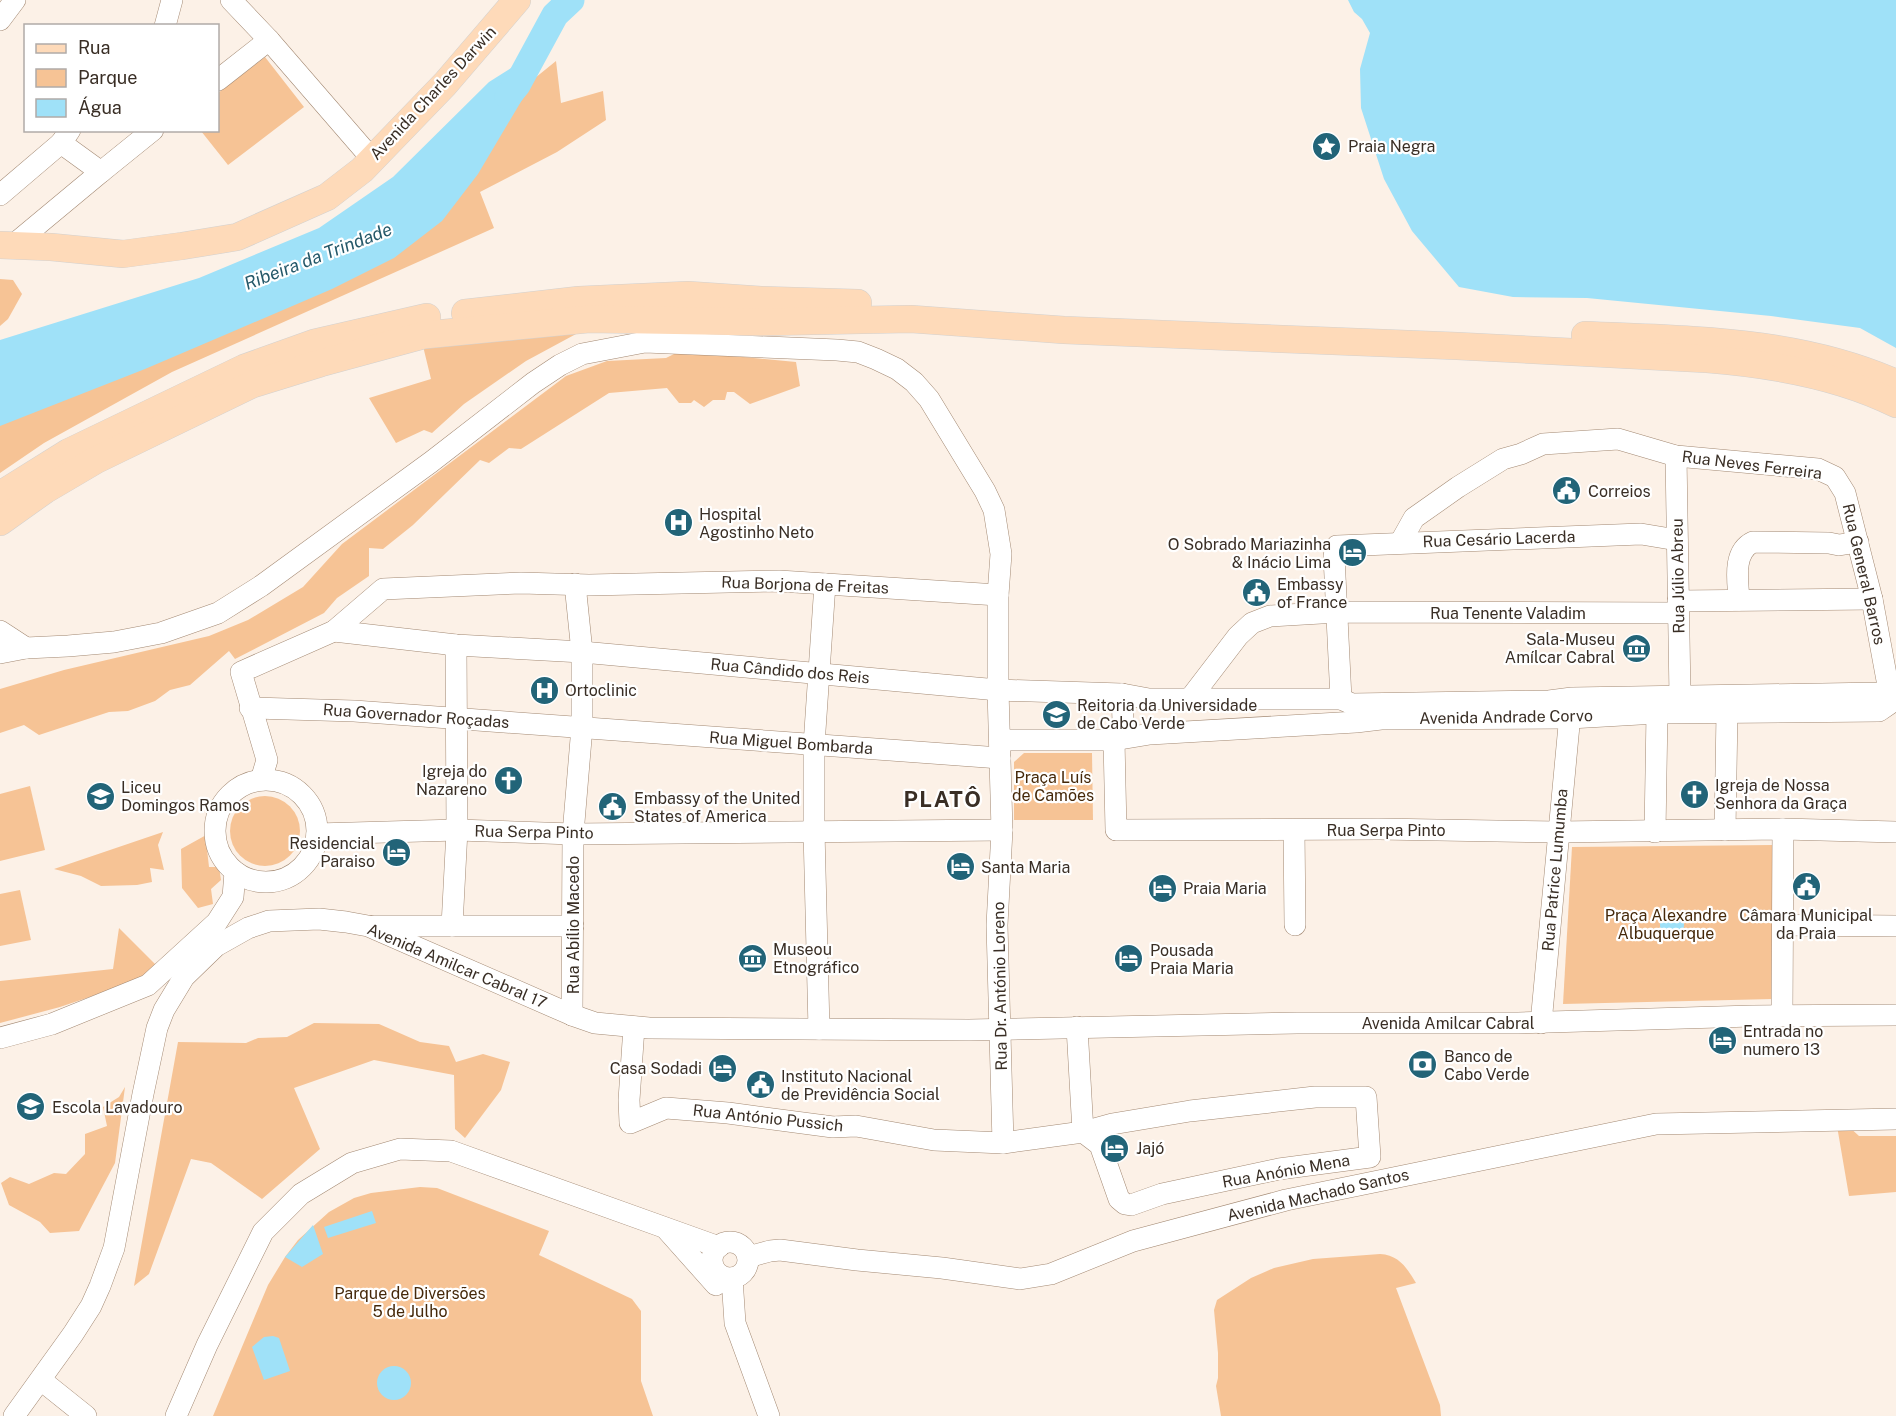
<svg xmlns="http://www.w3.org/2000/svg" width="1896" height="1416" viewBox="0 0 1896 1416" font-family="'Public Sans',sans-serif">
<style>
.green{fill:#f6c395}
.water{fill:#9fe1f8}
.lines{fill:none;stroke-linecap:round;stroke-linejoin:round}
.river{stroke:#9fe1f8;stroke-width:27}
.minor-casing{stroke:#a38973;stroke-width:22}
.major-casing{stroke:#d3d1cf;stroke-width:28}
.minor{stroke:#fff;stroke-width:21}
.major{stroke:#fedab9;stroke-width:27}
.labels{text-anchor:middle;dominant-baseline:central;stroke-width:4.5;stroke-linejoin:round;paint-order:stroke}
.street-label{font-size:16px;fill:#392e25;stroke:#fff}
.poi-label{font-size:16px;fill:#392e25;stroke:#fff;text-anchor:start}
.park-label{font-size:16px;fill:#452809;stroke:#fff}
.water-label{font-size:18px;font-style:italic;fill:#245869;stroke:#fff}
.district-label{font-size:22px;font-weight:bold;letter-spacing:1.5px;fill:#392e25;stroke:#fff}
</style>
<rect width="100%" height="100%" fill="#fcf1e7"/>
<g class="green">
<path d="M 265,57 L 304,107 L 228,165 L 201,131 L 218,130 L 218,93 Z"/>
<path d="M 556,61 L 561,103 L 603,91 L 606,120 L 557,152 L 480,192 L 494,228 L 172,372 L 44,443 L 0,473 L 0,411 L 467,181 L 535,78 Z"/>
<path d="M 0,279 L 13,280 L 22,294 L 8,319 L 0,326 Z"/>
<path d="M 574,323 L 576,334 L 526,361 L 464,404 L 432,433 L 424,430 L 396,443 L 369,398 L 431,379 L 422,342 Z"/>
<path d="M 680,351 L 796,362 L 800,386 L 750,404 L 734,392 L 727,392 L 725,400 L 713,400 L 704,407 L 694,400 L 691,403 L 679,403 L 667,388 L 609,393 L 521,449 L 509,448 L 489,463 L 480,460 L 413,525 L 383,549 L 369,548 L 369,576 L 337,598 L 324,613 L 235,659 L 229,651 L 190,685 L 170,690 L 155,701 L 128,711 L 109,712 L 39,735 L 24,725 L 0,733 L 0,689 L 64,670 L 209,636 L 248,620 L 303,587 L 342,544 L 566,376 L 607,361 L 666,358 Z"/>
<path d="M 1024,753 L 1092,753 L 1093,820 L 1014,820 L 1014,762 Z"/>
<path d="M 30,786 L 45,850 L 0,861 L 0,794 Z"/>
<circle cx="265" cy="831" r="35"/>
<path d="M 163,832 L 158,845 L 164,870 L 150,868 L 152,882 L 137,885 L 101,886 L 81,876 L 54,869 Z"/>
<path d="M 208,834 L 206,840 L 209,867 L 219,867 L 221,880 L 211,889 L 213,904 L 198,908 L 182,888 L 181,849 Z"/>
<path d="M 1772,845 L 1773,999 L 1563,1004 L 1572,847 Z"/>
<path d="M 20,890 L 31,940 L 0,946 L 0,894 Z"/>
<path d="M 119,928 L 157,966 L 134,982 L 60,1007 L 0,1023 L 0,981 L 113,969 Z"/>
<path d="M 314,1023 L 379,1024 L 420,1042 L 449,1046 L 456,1062 L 483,1054 L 510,1062 L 501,1090 L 465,1138 L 455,1129 L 454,1075 L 374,1060 L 294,1088 L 320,1149 L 262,1199 L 211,1163 L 191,1159 L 149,1274 L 134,1286 L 178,1042 L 246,1043 L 258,1038 L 287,1037 Z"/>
<path d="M 125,1087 L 115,1163 L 79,1231 L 50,1233 L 40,1222 L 9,1205 L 1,1183 L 10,1177 L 29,1184 L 54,1173 L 66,1174 L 85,1154 L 85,1134 L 107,1126 L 103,1107 L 119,1097 Z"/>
<path d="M 1847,1125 L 1859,1136 L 1896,1136 L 1896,1192 L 1849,1196 L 1837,1126 Z"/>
<path d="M 420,1187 L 437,1188 L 549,1231 L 539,1255 L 632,1299 L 641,1311 L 641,1381 L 653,1416 L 213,1416 L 268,1285 L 285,1257 L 298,1240 L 329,1212 L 354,1198 L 371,1193 Z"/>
<path d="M 1380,1254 C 1399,1255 1407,1268 1416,1283 L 1396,1288 L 1440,1405 L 1441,1416 L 1221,1416 L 1216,1386 L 1218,1378 L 1218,1353 L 1214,1310 L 1217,1300 L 1251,1278 L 1274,1268 L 1313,1259 Z"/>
</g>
<g class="water">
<path d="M 1348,0 L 1896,0 L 1896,348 L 1860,328 L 1771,316 L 1587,298 L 1513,297 L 1459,287 L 1412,231 L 1384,179 L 1361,108 L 1360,69 L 1370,33 L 1362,19 L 1354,12 Z"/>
<path d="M 516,65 L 539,68 L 535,78 L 478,174 L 442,221 L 394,258 L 332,289 L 227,334 L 145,369 L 0,426 L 0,340 L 199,278 L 319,228 L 393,177 L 489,82 Z"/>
<circle cx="1672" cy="925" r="12"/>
<path d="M 372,1211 L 376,1223 L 328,1238 L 324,1227 Z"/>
<path d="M 313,1225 L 323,1254 L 302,1267 L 285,1257 Z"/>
<path d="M 273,1336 L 279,1338 L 290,1371 L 264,1380 L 252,1347 L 264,1337 Z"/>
<circle cx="394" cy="1383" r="17"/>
</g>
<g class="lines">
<path class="river" d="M 508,96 L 517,85 L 555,15 L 571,0"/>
<defs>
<g id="minor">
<path d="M 231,0 L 269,40 L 372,159"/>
<path d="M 0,20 L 15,0"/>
<path d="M 165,26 L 172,0"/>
<path d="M 218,80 L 269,40"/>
<path d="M 101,172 L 153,130"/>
<path d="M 0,195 L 61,143"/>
<path d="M 12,246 L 101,172 L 61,143 L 70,130"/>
<path d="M 1676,456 L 1680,696"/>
<path d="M 1400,543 L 1414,518 L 1458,487 L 1503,459 L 1521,454 L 1543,444 L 1618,439 L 1676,456 L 1818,469 L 1835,477 L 1845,493 L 1872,599 L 1889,691 L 1896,701"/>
<path d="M 1739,600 C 1738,582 1732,552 1753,542 L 1829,543 L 1839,545 L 1858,542"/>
<path d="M 1678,601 L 1872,599"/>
<path d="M 0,631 L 26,648"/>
<path d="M 334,631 L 456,645 L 582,652 L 998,690 L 1122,694 L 1149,699 L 1341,699 L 1352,704 L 1549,701 L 1572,698 L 1879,693 L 1889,691"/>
<path d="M 0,653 L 26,648 L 68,646 L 114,642 L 161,633 L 218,613 L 261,586 L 431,462 L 533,383 L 560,365 L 582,354 L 645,342 L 837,350 L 858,352 L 876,359 L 897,369 L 914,382 L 929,399 L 985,491 L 994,510 L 1001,554 L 998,595 L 998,690 L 1002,830 L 997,925 L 1003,1143"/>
<path d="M 1122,694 L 1123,722 L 1114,740 L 1116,830 L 1379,829 L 1558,832 L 1783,829 L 1782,1016"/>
<path d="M 1341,699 L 1334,556 L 1337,546 L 1641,534 L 1677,540"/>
<path d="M 1189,700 L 1238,636 L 1252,623 L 1270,616 L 1338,612 L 1678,613"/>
<path d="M 250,708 L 354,711 L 1000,758"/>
<path d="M 1000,740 L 1114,740 L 1150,734 L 1356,722 L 1381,719 L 1570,718 L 1657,713 L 1879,711 L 1895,700"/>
<circle cx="266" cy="831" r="51"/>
<path d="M 261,780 L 267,760 L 241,672 L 334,631 L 383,589 L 521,583 L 589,585 L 779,581 L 998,595"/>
<path d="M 1783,829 L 1896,832"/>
<path d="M 1294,830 L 1295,925"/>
<path d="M 1725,830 L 1727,713"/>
<path d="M 1655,832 L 1657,713 L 1662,701"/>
<path d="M 317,834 L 457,830 L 573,834 L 1002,830"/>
<path d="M 1783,925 L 1896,926"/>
<path d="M 374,926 L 573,926"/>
<path d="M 452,926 L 457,830 L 456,645"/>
<path d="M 572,1015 L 573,834 L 582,727 L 582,652 L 575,584"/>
<path d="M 1541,1023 L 1571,704"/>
<path d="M 634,1027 L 629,1100 L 630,1123 L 666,1108 L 728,1113 L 833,1127 L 856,1126 L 934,1140 L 1003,1143 L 1083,1132 L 1112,1124 L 1190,1111 L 1315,1097 L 1366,1097 L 1370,1157 L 1279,1169 L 1162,1194 L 1131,1205 L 1125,1204 L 1119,1199 L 1100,1145 L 1083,1132"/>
<path d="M 1077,1027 L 1083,1132"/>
<path d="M 819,1029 L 814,831 L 814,745 L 825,584"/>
<path d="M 0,1038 L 52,1024 L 148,985 L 217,922 L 233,897 L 235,872"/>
<path d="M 667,1230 L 716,1285"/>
<circle cx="730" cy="1260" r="18"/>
<path d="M 748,1257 L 770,1251 L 780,1250 L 857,1260 L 942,1268 L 1020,1279 L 1051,1274 L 1133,1241 L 1286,1200 L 1656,1124 L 1896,1119"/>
<path d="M 732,1278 L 735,1323 L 769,1416"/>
<path d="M 41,1380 L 86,1416"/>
<path d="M 14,1416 L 73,1334 L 91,1306 L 100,1286 L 114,1248 L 143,1094 L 157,1028 L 164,1010 L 184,977 L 216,946 L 248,928 L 269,921 L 319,919 L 346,922 L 368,926 L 572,1015 L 595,1023 L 649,1028 L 969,1030 L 1297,1023 L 1518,1023 L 1752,1016 L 1896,1015"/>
<path d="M 176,1416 L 207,1345 L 263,1232 L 301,1194 L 352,1163 L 400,1149 L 451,1151 L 719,1247"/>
</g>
<g id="major">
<path d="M 0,245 L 51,247 L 123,254 L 182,246 L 237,237 L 327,197 L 362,170 L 445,84 L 517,0"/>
<path d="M 465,313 L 579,300 L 688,295 L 761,300 L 858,303"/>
<path d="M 1585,335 C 1691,340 1797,339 1896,383"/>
<path d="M 0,495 L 69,452 L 244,368 L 314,343 L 427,317"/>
<path d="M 0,522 L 45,490 L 96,460 L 253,384 L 321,363 L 424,335 L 589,319 L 761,322 L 911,319 L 1064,330 L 1457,346 L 1707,359 C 1771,364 1838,375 1896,404"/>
</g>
</defs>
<use href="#minor" class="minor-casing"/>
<use href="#major" class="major-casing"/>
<use href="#minor" class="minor"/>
<use href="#major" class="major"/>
</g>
<defs>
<symbol id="sight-disc" viewBox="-11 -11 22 22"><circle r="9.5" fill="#226478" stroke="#fff"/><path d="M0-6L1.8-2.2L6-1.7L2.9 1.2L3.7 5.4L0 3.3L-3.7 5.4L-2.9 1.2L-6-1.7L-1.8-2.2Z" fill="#fff"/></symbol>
<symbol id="civic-disc" viewBox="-11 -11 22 22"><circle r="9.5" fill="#226478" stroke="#fff"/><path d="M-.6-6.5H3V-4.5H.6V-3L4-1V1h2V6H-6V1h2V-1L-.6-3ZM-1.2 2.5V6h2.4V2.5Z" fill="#fff"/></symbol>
<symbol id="hospital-disc" viewBox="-11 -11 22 22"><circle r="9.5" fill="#226478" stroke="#fff"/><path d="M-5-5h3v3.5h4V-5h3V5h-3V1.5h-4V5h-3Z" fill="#fff"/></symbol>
<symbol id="hotel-disc" viewBox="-11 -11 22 22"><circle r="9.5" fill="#226478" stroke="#fff"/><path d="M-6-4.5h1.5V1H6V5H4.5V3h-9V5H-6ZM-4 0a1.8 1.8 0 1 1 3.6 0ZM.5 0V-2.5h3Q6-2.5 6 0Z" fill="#fff"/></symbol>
<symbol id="museum-disc" viewBox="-11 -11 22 22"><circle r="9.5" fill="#226478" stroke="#fff"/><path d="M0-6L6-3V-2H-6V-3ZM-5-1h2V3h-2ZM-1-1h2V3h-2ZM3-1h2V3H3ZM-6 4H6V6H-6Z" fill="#fff"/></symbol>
<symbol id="university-disc" viewBox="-11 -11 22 22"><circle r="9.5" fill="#226478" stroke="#fff"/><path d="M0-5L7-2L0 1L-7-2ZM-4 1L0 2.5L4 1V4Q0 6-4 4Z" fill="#fff"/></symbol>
<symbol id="church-disc" viewBox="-11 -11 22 22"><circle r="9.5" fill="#226478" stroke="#fff"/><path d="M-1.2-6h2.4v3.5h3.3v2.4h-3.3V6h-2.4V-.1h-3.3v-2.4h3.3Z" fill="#fff"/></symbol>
<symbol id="school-disc" viewBox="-11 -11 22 22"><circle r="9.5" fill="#226478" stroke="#fff"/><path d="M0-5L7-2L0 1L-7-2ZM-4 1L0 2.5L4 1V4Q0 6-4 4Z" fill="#fff"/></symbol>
<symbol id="bank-disc" viewBox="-11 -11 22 22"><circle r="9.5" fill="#226478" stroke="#fff"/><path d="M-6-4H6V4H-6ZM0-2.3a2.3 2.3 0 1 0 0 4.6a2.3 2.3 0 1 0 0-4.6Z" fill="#fff"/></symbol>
</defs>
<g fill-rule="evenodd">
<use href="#sight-disc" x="1310" y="130" width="33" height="33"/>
<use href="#civic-disc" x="1550" y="474" width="33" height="33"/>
<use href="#hospital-disc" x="662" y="506" width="33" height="33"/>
<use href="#hotel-disc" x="1336" y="536" width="33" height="33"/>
<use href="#civic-disc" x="1240" y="576" width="33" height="33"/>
<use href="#museum-disc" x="1620" y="632" width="33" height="33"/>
<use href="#hospital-disc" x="528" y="674" width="33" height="33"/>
<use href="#university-disc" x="1040" y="698" width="33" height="33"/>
<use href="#church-disc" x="492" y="764" width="33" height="33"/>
<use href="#church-disc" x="1678" y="778" width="33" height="33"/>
<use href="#school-disc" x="84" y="780" width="33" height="33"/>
<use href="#civic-disc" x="596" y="790" width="33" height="33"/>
<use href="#hotel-disc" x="380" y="836" width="33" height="33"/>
<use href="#hotel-disc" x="944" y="850" width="33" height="33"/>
<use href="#civic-disc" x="1790" y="870" width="33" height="33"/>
<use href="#hotel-disc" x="1146" y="872" width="33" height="33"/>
<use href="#museum-disc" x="736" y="942" width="33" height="33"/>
<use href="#hotel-disc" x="1112" y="942" width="33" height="33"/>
<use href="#hotel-disc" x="1706" y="1024" width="33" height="33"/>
<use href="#bank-disc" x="1406" y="1048" width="33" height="33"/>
<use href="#hotel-disc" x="706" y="1052" width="33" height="33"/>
<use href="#civic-disc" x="744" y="1068" width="33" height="33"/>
<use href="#school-disc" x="14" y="1090" width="33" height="33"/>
<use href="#hotel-disc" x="1098" y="1132" width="33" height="33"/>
</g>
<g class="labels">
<g class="street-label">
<text transform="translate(433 93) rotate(-47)">Avenida Charles Darwin</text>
<text transform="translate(1752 465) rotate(7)">Rua Neves Ferreira</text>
<text transform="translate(1499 539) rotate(-2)">Rua Cesário Lacerda</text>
<text transform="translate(1864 574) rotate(77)">Rua General Barros</text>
<text transform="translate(1678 576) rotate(-91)">Rua Júlio Abreu</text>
<text transform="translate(805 585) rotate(2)">Rua Borjona de Freitas</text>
<text x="1508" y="613">Rua Tenente Valadim</text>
<text transform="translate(790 671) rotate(5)">Rua Cândido dos Reis</text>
<text transform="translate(416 716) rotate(4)">Rua Governador Roçadas</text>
<text transform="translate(1506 717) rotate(-1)">Avenida Andrade Corvo</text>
<text transform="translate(791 743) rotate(4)">Rua Miguel Bombarda</text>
<text x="1386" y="830">Rua Serpa Pinto</text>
<text transform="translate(534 832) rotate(1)">Rua Serpa Pinto</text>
<text transform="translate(1555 870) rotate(-85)">Rua Patrice Lumumba</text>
<text transform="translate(573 925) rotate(-90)">Rua Abílio Macedo</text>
<text transform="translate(457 966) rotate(23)">Avenida Amilcar Cabral 17</text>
<text transform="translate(1000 986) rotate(-91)">Rua Dr. António Loreno</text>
<text x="1448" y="1023">Avenida Amilcar Cabral</text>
<text transform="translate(768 1118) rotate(6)">Rua António Pussich</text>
<text transform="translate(1286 1171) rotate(-10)">Rua Anónio Mena</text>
<text transform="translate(1318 1195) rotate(-13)">Avenida Machado Santos</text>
</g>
<g class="poi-label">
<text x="1348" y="146">Praia Negra</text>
<text x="1588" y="491">Correios</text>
<text x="699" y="514">Hospital<tspan x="699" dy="18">Agostinho Neto</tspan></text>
<text x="1331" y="544" text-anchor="end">O Sobrado Mariazinha<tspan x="1331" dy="18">&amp; Inácio Lima</tspan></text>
<text x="1277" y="584">Embassy<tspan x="1277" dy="18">of France</tspan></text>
<text x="1615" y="639" text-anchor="end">Sala-Museu<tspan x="1615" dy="18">Amílcar Cabral</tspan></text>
<text x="565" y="690">Ortoclinic</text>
<text x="1077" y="705">Reitoria da Universidade<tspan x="1077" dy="18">de Cabo Verde</tspan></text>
<text x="487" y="771" text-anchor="end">Igreja do<tspan x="487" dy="18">Nazareno</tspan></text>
<text x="1715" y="785">Igreja de Nossa<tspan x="1715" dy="18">Senhora da Graça</tspan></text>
<text x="121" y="787">Liceu<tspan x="121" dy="18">Domingos Ramos</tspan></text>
<text x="634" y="798">Embassy of the United<tspan x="634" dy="18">States of America</tspan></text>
<text x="375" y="843" text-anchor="end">Residencial<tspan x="375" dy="18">Paraiso</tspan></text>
<text x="981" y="867">Santa Maria</text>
<text x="1183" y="888">Praia Maria</text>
<text x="1806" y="915" text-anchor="middle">Câmara Municipal<tspan x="1806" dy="18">da Praia</tspan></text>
<text x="773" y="949">Museou<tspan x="773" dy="18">Etnográfico</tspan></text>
<text x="1150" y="950">Pousada<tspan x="1150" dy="18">Praia Maria</tspan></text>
<text x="1743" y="1031">Entrada no<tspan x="1743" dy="18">numero 13</tspan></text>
<text x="1444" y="1056">Banco de<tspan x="1444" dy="18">Cabo Verde</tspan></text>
<text x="702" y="1068" text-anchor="end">Casa Sodadi</text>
<text x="781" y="1076">Instituto Nacional<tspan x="781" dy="18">de Previdência Social</tspan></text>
<text x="52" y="1107">Escola Lavadouro</text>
<text x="1136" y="1148">Jajó</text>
</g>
<g class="park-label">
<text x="1053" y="777">Praça Luís<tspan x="1053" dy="18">de Camões</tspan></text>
<text x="1666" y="915">Praça Alexandre<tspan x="1666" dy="18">Albuquerque</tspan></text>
<text x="410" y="1293">Parque de Diversões<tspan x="410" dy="18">5 de Julho</tspan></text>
</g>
<g class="water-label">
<text transform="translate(318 256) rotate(-21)">Ribeira da Trindade</text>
</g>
<g class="district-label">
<text x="943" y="799">PLATÔ</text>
</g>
</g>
<rect x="24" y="24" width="195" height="108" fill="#ffffff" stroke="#b0aba8" stroke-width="1.5"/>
<rect x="36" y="44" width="30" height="9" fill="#fedab9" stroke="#b0aba8" stroke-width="1.5"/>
<text x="78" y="54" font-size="18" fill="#392e25">Rua</text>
<rect x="36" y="69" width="30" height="18" fill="#f6c395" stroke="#b0aba8" stroke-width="1.5"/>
<text x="78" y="84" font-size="18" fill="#392e25">Parque</text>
<rect x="36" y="99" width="30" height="18" fill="#9fe1f8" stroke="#b0aba8" stroke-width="1.5"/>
<text x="78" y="114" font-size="18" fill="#392e25">Água</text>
</svg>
